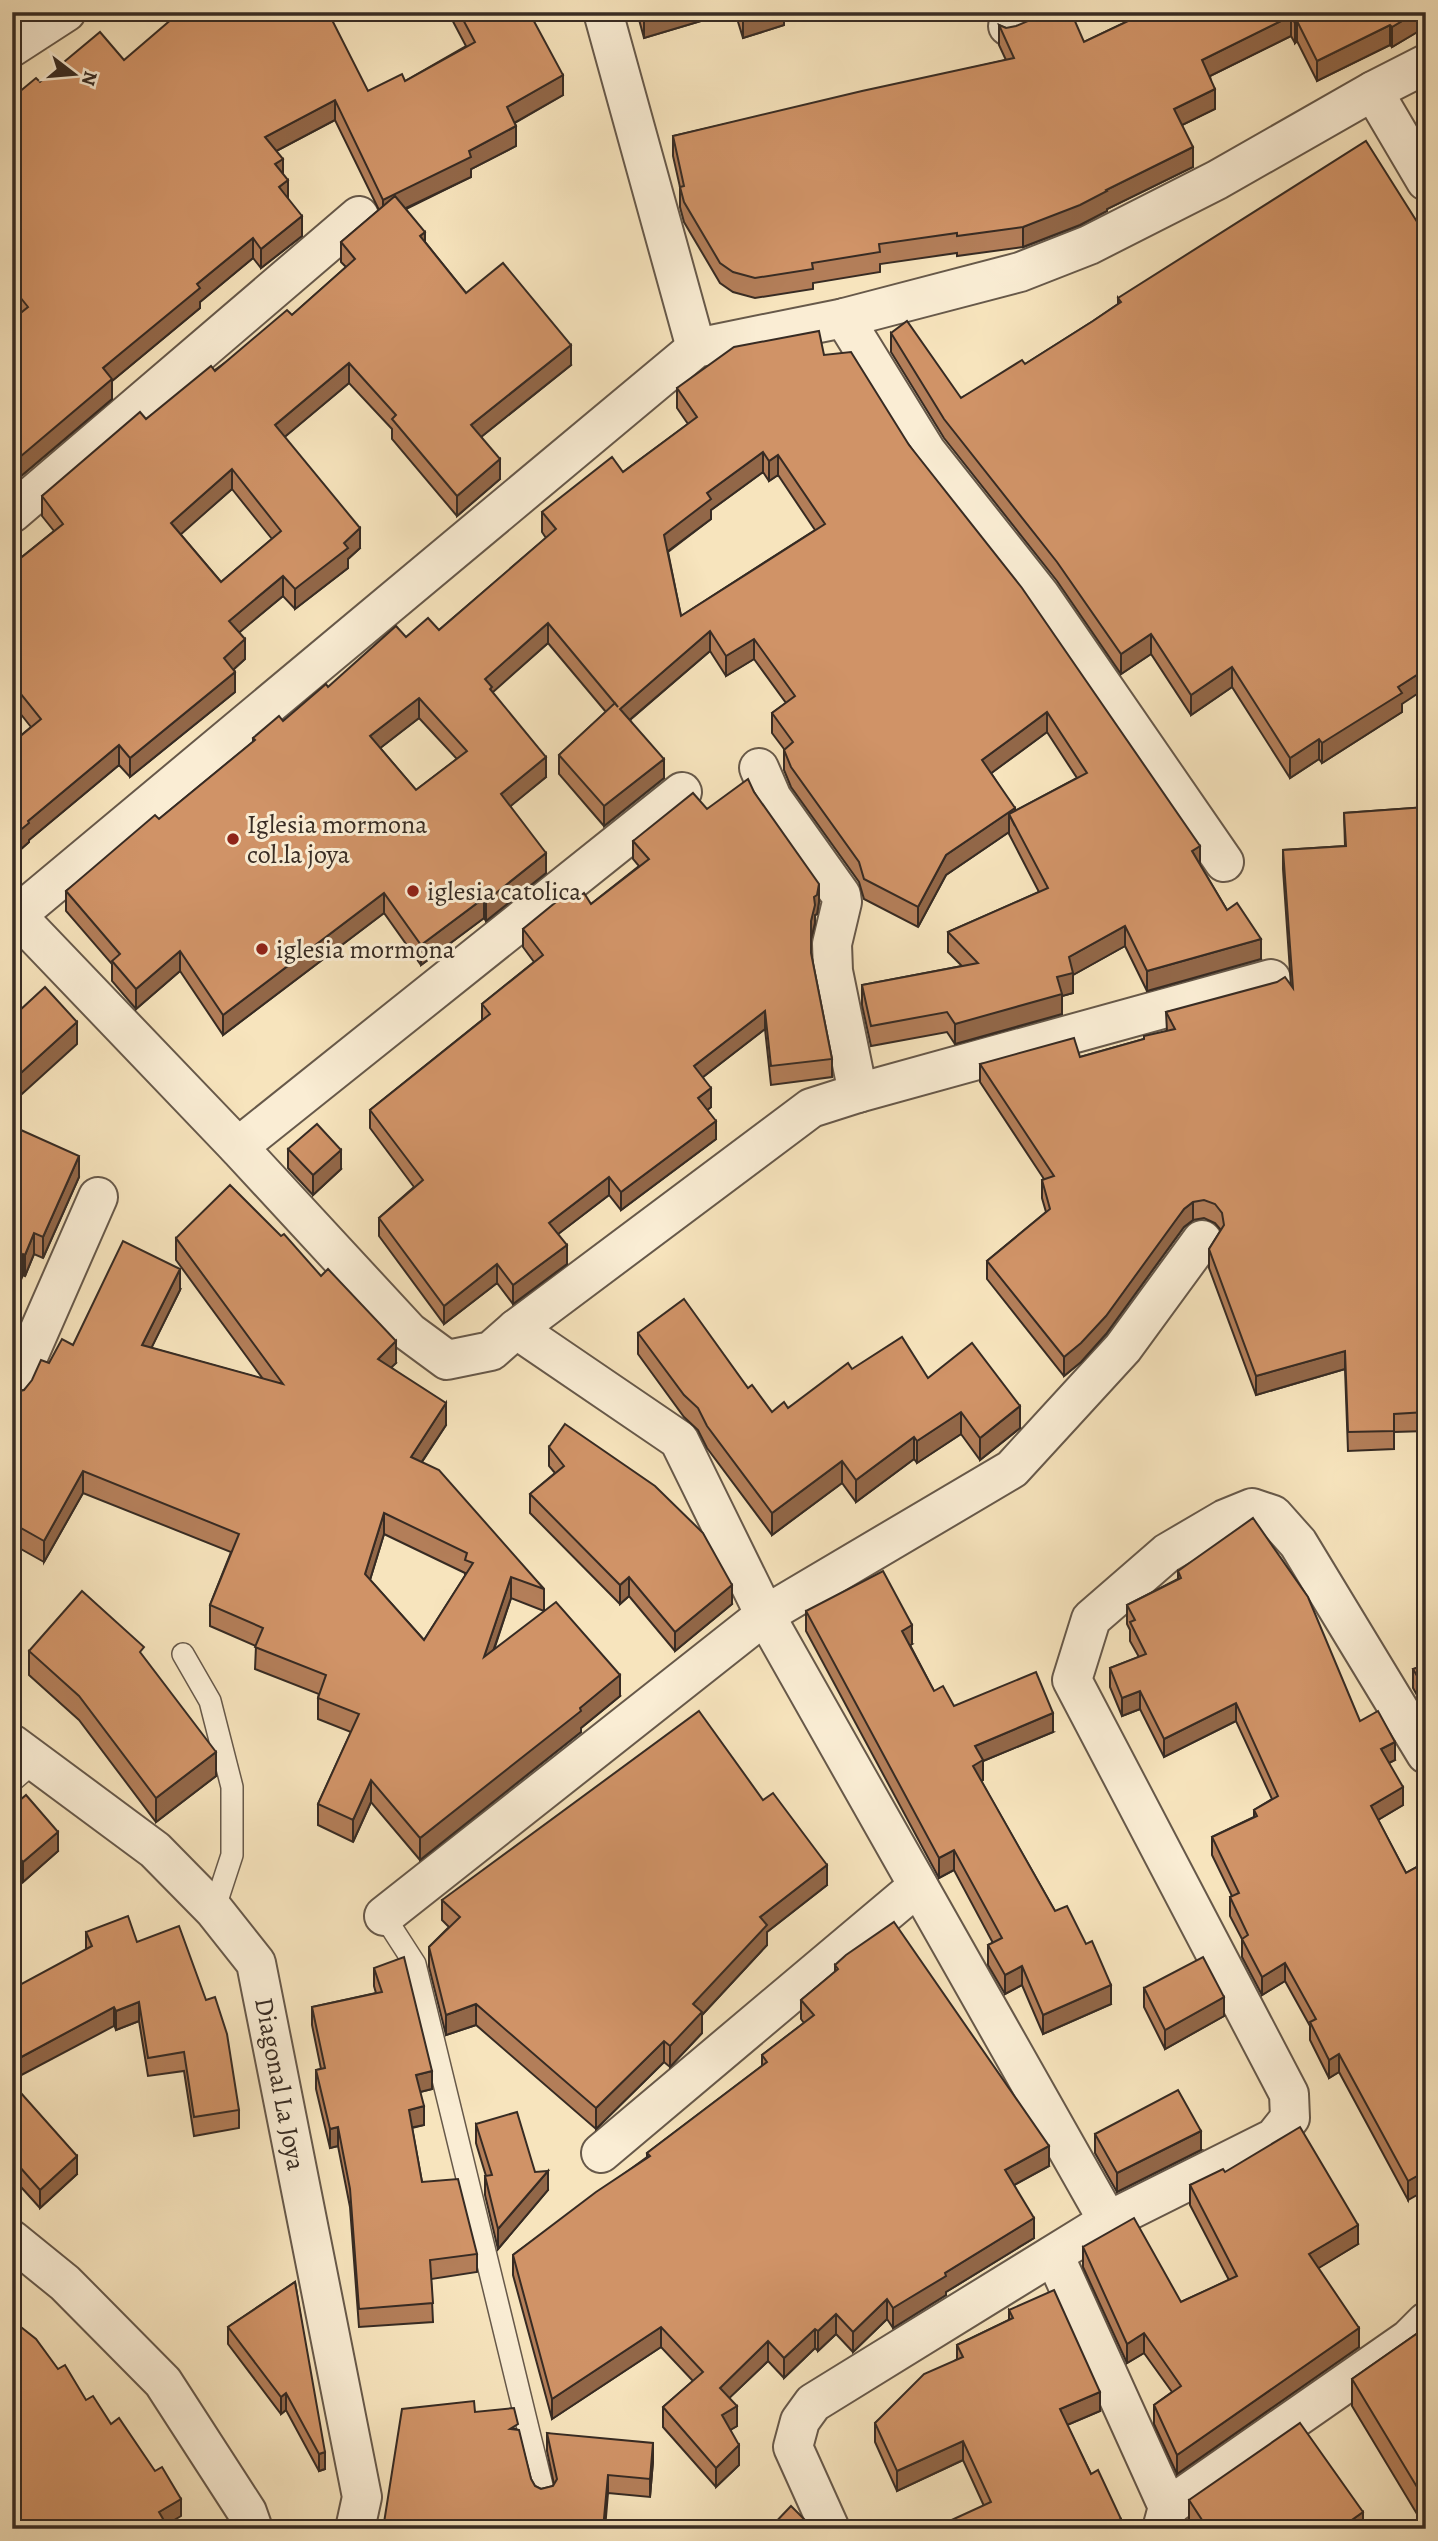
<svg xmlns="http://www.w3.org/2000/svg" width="1438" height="2541" viewBox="0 0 1438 2541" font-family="Alegreya,serif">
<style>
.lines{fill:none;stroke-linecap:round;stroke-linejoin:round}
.service-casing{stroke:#67594a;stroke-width:24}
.minor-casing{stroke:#67594a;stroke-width:42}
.tertiary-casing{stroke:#67594a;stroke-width:42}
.service{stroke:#faedd4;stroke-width:21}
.minor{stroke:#faedd4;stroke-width:38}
.tertiary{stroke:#faedd4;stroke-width:38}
.wall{fill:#b37e59;stroke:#372b23;stroke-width:2;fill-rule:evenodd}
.shaded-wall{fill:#926748;stroke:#372b23;stroke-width:2}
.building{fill:#d09367;stroke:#372b23;stroke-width:2;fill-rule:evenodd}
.poi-dot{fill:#8f2418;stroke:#faedd4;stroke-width:2.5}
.labels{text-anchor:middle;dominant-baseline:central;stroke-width:6;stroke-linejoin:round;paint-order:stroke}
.poi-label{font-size:26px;fill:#372b23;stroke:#faedd4;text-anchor:start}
.street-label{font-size:26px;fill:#372b23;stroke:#faedd4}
</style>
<rect width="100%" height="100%" fill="#f7e4bd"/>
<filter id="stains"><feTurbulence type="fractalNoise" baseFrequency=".00286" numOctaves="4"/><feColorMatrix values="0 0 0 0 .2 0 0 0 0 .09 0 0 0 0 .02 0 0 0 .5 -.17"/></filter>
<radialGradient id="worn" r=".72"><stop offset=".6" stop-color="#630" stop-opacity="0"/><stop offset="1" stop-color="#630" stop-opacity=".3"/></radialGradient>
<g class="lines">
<defs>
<g id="service">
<path d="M 183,1654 L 210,1701 L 232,1787 L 232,1855 L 214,1910"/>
<path d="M 12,1781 L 35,1761"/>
<path d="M 384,1916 L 415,1964 L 544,2494"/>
</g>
<g id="minor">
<path d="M 603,12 L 696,348"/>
<path d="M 1008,26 L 1041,12"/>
<path d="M 12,47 L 66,12"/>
<path d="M 1373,91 L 1426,181"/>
<path d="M 844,318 L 926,451 L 1040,595 L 1224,862"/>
<path d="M 12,513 L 359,216"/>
<path d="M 759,768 L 772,798 L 841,895 L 842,902 L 832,944 L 833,971 L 858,1093"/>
<path d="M 12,911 L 238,1147 L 409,1332 L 447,1360 L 491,1351 L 516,1329 L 811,1108 L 858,1093 L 1271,979"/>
<path d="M 12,919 L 696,348 L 844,318 L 1020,272 L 1089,245 L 1217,180 L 1373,91 L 1426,64"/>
<path d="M 238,1147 L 682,792"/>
<path d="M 516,1329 L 679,1440 L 765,1615 L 1108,2221"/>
<path d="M 12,1393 L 98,1197"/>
<path d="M 12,1744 L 155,1850 L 214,1910 L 256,1963 L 362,2497 L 355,2529"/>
<path d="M 384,1916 L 765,1615 L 1012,1469 L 1123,1348 L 1202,1240"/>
<path d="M 601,2153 L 918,1886"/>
<path d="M 1054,2255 L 1168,2507 L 1162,2529"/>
<path d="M 1168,2507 L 1409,2339 L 1426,2322"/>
<path d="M 830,2529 L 793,2447 L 800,2421 L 813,2403 L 1108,2221 L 1274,2138 L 1290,2118 L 1289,2094 L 1072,1680 L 1091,1619 L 1167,1553 L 1225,1519 L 1252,1508 L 1273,1515 L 1298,1543 L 1426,1754"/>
</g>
<path id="tertiary" d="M 12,2240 L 65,2283 L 163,2382 L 247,2512 L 253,2529"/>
</defs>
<use href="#service" class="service-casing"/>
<use href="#minor" class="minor-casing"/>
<use href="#tertiary" class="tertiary-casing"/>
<use href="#service" class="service"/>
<use href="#minor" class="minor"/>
<use href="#tertiary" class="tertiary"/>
</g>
<g class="wall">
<path d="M 448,12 L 529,12 L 563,95 L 515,123 L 516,146 L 471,169 L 471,177 L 406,209 L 425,242 L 466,293 L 571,365 L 481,437 L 500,479 L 457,516 L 392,439 L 392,429 L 349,383 L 284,437 L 360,548 L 348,559 L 348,568 L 295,609 L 283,596 L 239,632 L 245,659 L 234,669 L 235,692 L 130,777 L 119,765 L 29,840 L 29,842 L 12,857 L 12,743 L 31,727 L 12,703 L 12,565 L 54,531 L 42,516 L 42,496 L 146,419 L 292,315 L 346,267 L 341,262 L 341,242 L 379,210 L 335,120 L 276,151 L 288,199 L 302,236 L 261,268 L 253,258 L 200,302 L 200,308 L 112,381 L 112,399 L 14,482 L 12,479 L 12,320 L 18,315 L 12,307 L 12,98 L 40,82 L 124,60 L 368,91 L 405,81 L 466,46 ZM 232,489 L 272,539 L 221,582 L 180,534 Z"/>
<path d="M 637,12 L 731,12 L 644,38 Z"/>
<path d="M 735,12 L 784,12 L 784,25 L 743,38 Z"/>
<path d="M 1147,12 L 1426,12 L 1426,30 L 1424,28 L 1392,47 L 1390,45 L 1317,81 L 1297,41 L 1295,43 L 1291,36 L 1210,76 L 1215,109 L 1182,125 L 1193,167 L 1107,209 L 1107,211 L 1080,225 L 1023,247 L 957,256 L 957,253 L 880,264 L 880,272 L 813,283 L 813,289 L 755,298 L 733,292 L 720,283 L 684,222 L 680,207 L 680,187 L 673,156 L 673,136 L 1006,60 L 999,45 L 999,25 L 1006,28 L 1084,42 Z"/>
<path d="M 1426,91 L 1426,137 L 1422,128 L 1422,108 Z"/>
<path d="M 1118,298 L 1402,704 L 1402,712 L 1322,763 L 1319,759 L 1290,778 L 1232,687 L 1191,715 L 1151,654 L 1121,674 L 1057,581 L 944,438 L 891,352 L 891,333 L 961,398 L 1025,364 L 1093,321 L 1118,304 Z"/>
<path d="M 824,355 L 909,445 L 1200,865 L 1227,910 L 1261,959 L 1147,991 L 1125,946 L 1073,975 L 1073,993 L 1062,996 L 1062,1014 L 955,1044 L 947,1032 L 871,1046 L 862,1005 L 862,985 L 962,966 L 948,952 L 948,932 L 1039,892 L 1009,834 L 1009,832 L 946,875 L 918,927 L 864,899 L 859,882 L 791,787 L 784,770 L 784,749 L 772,733 L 772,713 L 786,703 L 754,659 L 726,676 L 710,651 L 630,720 L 664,778 L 604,826 L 559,774 L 559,755 L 606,712 L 548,643 L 492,692 L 546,777 L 510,806 L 546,873 L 486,921 L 484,918 L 421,965 L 384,913 L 223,1035 L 180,971 L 136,1009 L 112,981 L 112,964 L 66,911 L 66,891 L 159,819 L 253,742 L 253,738 L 283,721 L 328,687 L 406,637 L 439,630 L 546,538 L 542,532 L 542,512 L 623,472 L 688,424 L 677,408 L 677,388 ZM 763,472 L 769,481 L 778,475 L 815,530 L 681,616 L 668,552 L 711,519 L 711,510 ZM 419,718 L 457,759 L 416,790 L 380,748 ZM 1047,732 L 1077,778 L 1015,811 L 991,773 Z"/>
<path d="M 754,792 L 819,902 L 817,914 L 815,915 L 815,923 L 811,938 L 811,953 L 832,1059 L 832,1077 L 771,1085 L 765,1029 L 703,1077 L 711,1107 L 707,1110 L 716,1139 L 621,1210 L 609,1195 L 558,1234 L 567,1264 L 513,1304 L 497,1283 L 444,1324 L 379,1236 L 379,1218 L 414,1187 L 370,1128 L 370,1110 L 482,1020 L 482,1004 L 534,962 L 523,947 L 523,929 L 578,898 L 591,904 L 639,866 L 633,859 L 633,841 L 707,809 Z"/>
<path d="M 1426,807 L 1426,1431 L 1394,1432 L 1394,1449 L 1348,1451 L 1345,1369 L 1256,1395 L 1209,1268 L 1209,1249 L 1221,1230 L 1215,1223 L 1204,1218 L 1193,1220 L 1184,1227 L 1106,1334 L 1081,1362 L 1064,1376 L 987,1279 L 987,1261 L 1046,1212 L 1042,1198 L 1042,1180 L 1044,1179 L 980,1082 L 980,1064 L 1080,1057 L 1144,1039 L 1167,1031 L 1166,1012 L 1291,986 L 1283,869 L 1283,850 L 1345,846 L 1344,813 Z"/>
<path d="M 12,1126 L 79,1177 L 43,1258 L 34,1254 L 25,1276 L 23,1275 Z"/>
<path d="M 288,1149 L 341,1169 L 313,1195 L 288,1168 Z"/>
<path d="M 176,1238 L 396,1363 L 391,1367 L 446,1425 L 422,1462 L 544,1589 L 544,1611 L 511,1598 L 494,1650 L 620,1696 L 581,1728 L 581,1732 L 420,1860 L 371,1802 L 353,1842 L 318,1825 L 318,1804 L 351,1732 L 318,1719 L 318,1698 L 319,1694 L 255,1669 L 256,1646 L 210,1626 L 210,1605 L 231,1552 L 83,1493 L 44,1562 L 12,1544 L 12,1393 L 24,1390 L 49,1363 L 73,1345 L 180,1290 L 151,1348 L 263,1379 L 176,1260 ZM 384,1534 L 465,1573 L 465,1576 L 424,1640 L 370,1580 Z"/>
<path d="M 638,1333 L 748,1388 L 772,1412 L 788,1408 L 852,1369 L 928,1378 L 1020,1428 L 980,1460 L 961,1434 L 917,1463 L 914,1459 L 856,1502 L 842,1483 L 772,1535 L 707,1448 L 698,1430 L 684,1417 L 638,1354 Z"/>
<path d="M 549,1447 L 732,1604 L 675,1651 L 629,1596 L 620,1604 L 530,1513 L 530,1494 L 555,1473 L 549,1466 Z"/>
<path d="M 1178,1571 L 1360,1721 L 1395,1760 L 1389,1763 L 1403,1805 L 1378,1820 L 1406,1873 L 1426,1862 L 1408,2200 L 1339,2072 L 1329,2078 L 1310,2040 L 1310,2026 L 1285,1981 L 1262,1995 L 1242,1957 L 1242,1939 L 1230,1916 L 1230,1897 L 1232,1896 L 1212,1855 L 1212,1837 L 1254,1817 L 1254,1810 L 1272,1799 L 1236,1721 L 1164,1757 L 1140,1709 L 1122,1716 L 1110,1687 L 1110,1668 L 1139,1657 L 1130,1641 L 1130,1630 L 1127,1624 L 1127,1605 L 1178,1579 Z"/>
<path d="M 806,1611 L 912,1644 L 910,1645 L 934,1691 L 954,1706 L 1053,1732 L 983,1761 L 983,1780 L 981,1781 L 1055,1911 L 1111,2004 L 1043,2034 L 1022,1985 L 1005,1994 L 988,1965 L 988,1945 L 993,1943 L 954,1870 L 939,1878 L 806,1631 Z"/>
<path d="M 29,1651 L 216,1776 L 156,1822 L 79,1720 L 29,1675 Z"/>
<path d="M 1426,1665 L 1426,1711 L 1413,1688 L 1413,1669 Z"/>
<path d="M 763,1800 L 827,1885 L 767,1932 L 767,1945 L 702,2015 L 702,2033 L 670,2067 L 664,2062 L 596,2129 L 476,2025 L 446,2035 L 429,1967 L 429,1947 L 449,1927 L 442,1920 L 442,1900 Z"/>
<path d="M 12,1807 L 58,1851 L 23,1882 L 12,1869 Z"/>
<path d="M 86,1932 L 137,1942 L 239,2110 L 239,2128 L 194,2136 L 184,2071 L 148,2076 L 139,2021 L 116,2030 L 86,1949 Z"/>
<path d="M 835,1965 L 1049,2166 L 1014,2185 L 1034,2238 L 946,2292 L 946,2295 L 893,2328 L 887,2319 L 853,2352 L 836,2334 L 818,2351 L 815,2348 L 784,2378 L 768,2361 L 729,2398 L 737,2426 L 730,2430 L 739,2465 L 716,2487 L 663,2427 L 663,2407 L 693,2381 L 661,2347 L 552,2419 L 513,2275 L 513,2255 L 647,2157 L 647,2153 L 762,2066 L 762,2055 L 804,2023 L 801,2019 L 801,2000 L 835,1972 Z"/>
<path d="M 374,1968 L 432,2089 L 420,2092 L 424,2125 L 412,2128 L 422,2182 L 477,2254 L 477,2272 L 431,2279 L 433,2322 L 359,2327 L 350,2207 L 338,2146 L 330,2148 L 316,2089 L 316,2070 L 321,2069 L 312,2025 L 312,2007 L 376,1993 L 374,1986 Z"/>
<path d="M 1144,1988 L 1224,2016 L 1165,2049 L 1144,2007 Z"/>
<path d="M 12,2083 L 77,2174 L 40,2208 L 12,2177 Z"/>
<path d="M 476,2124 L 535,2172 L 548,2190 L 498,2249 L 485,2195 L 485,2176 L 486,2176 L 476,2143 Z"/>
<path d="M 1095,2134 L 1201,2150 L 1117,2192 L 1095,2153 Z"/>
<path d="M 1225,2172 L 1358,2244 L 1318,2268 L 1359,2347 L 1177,2474 L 1154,2424 L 1154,2405 L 1172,2392 L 1144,2353 L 1127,2363 L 1083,2267 L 1083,2247 L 1181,2302 L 1229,2280 L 1190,2205 L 1190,2185 Z"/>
<path d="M 295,2282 L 325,2469 L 319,2471 L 286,2410 L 281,2414 L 228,2344 L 228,2327 Z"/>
<path d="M 1009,2310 L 1100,2411 L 1067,2425 L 1091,2474 L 1121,2529 L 984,2506 L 963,2460 L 897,2491 L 875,2442 L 875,2423 L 957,2359 L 957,2345 L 1009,2320 Z"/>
<path d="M 1426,2326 L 1426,2529 L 1352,2406 L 1352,2379 L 1422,2330 Z"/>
<path d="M 475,2412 L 518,2430 L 531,2479 L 535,2486 L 541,2489 L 553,2486 L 554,2484 L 547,2451 L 547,2433 L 653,2461 L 650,2497 L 608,2493 L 383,2529 Z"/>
<path d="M 1189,2500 L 1363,2529 L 1196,2529 L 1189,2519 Z"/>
</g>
<g class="shaded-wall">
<path d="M 644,12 L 731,12 L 644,38 Z"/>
<path d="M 743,12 L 784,12 L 784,25 L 743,38 Z"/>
<path d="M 960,12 L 974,12 L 960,18 Z"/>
<path d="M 1417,12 L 1424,12 L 1424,28 L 1392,47 L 1392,27 Z"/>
<path d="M 1291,16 L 1291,36 L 1202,80 L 1202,60 Z"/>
<path d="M 1297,21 L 1297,41 L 1295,43 L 1295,23 Z"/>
<path d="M 1390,25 L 1390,45 L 1317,81 L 1317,61 Z"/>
<path d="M 563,75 L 563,95 L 507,127 L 507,107 Z"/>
<path d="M 1215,89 L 1215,109 L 1174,129 L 1174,109 Z"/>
<path d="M 335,100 L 335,120 L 265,157 L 265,137 Z"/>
<path d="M 516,126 L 516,146 L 471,169 L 471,177 L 383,219 L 383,200 L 469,151 Z"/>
<path d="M 1193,147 L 1193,167 L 1107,209 L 1107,211 L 1080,225 L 1023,247 L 1023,227 L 1106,190 Z"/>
<path d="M 283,159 L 283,179 L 275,164 Z"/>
<path d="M 288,180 L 288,200 L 279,187 Z"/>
<path d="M 302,216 L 302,236 L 261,268 L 261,249 Z"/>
<path d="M 425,232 L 425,252 L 420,236 Z"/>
<path d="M 253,238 L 253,258 L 200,302 L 200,308 L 112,381 L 112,399 L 14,482 L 14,462 L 103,368 L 197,284 Z"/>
<path d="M 571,345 L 571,365 L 471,445 L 471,425 Z"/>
<path d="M 349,363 L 349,383 L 275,445 L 275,425 Z"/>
<path d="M 763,452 L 763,472 L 711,510 L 711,519 L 664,554 L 664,535 L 707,493 Z"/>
<path d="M 778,455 L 778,475 L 769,481 L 769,461 Z"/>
<path d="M 500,459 L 500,479 L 457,516 L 457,496 Z"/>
<path d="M 232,469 L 232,489 L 171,543 L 171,523 Z"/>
<path d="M 360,528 L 360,548 L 348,559 L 348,568 L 295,609 L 295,589 Z"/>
<path d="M 283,576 L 283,596 L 229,641 L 229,621 Z"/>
<path d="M 548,623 L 548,643 L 492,693 L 485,679 Z"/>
<path d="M 710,631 L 710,651 L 620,728 L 620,709 Z"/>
<path d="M 1151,634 L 1151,654 L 1121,674 L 1121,654 Z"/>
<path d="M 245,639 L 245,659 L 224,678 L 224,658 Z"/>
<path d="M 754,639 L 754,659 L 726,676 L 726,656 Z"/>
<path d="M 1232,667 L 1232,687 L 1191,715 L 1191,695 Z"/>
<path d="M 1426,669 L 1426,688 L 1402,704 L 1402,712 L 1322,763 L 1322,743 L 1398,687 Z"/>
<path d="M 235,672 L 235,692 L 130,777 L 130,758 Z"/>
<path d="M 419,698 L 419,718 L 370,756 L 370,736 Z"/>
<path d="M 1047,712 L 1047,732 L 982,780 L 982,760 Z"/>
<path d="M 1319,739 L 1319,759 L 1290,778 L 1290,758 Z"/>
<path d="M 119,745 L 119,765 L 29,840 L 29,842 L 12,857 L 12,837 L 28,821 Z"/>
<path d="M 546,757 L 546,777 L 501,814 L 501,794 Z"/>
<path d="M 664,759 L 664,778 L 604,826 L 604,806 Z"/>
<path d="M 1015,808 L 1015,826 L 1009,814 L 1009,832 L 946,875 L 918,927 L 918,907 L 946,855 Z"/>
<path d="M 1200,846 L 1200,866 L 1192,851 Z"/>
<path d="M 546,853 L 546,873 L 486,921 L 486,901 Z"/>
<path d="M 819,884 L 819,902 L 817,914 L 815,915 L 815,923 L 811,939 L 811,921 L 814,897 Z"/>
<path d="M 384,893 L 384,913 L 223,1035 L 223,1015 Z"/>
<path d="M 484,898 L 484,918 L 421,965 L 421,945 Z"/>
<path d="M 1125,926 L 1125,946 L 1073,975 L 1073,993 L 1062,996 L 1062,1014 L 955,1044 L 955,1024 L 1057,977 L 1069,957 Z"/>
<path d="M 1261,939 L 1261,959 L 1147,991 L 1147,971 Z"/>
<path d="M 180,951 L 180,971 L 136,1009 L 136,989 Z"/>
<path d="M 765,1011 L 765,1029 L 694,1084 L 694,1066 Z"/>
<path d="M 77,1022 L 77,1044 L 12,1103 L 12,1081 Z"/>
<path d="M 711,1088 L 711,1107 L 698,1117 L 698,1098 Z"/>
<path d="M 716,1121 L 716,1139 L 621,1210 L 621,1192 Z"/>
<path d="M 341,1150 L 341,1169 L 313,1195 L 313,1175 Z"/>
<path d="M 79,1156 L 79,1177 L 43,1258 L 43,1237 Z"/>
<path d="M 609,1177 L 609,1195 L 549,1241 L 549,1223 Z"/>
<path d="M 1193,1202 L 1193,1220 L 1184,1227 L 1106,1334 L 1081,1362 L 1064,1376 L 1064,1357 L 1184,1209 Z"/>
<path d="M 34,1233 L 34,1254 L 25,1276 L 25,1255 Z"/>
<path d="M 567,1245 L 567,1264 L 513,1304 L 513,1285 Z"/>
<path d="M 23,1254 L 23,1275 L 12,1301 L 12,1280 Z"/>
<path d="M 497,1264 L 497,1283 L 444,1324 L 444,1306 Z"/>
<path d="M 180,1269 L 180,1290 L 142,1367 L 142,1345 Z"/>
<path d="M 396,1341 L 396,1363 L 378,1380 L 378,1359 Z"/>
<path d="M 1345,1351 L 1345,1369 L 1256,1395 L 1256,1376 Z"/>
<path d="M 446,1403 L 446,1425 L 411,1478 L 411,1457 Z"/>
<path d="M 1020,1406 L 1020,1428 L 980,1460 L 980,1438 Z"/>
<path d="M 961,1412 L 961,1434 L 917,1463 L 917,1441 Z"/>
<path d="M 914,1437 L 914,1459 L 856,1502 L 856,1480 Z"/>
<path d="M 842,1461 L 842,1483 L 772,1535 L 772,1513 Z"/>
<path d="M 83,1471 L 83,1493 L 44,1562 L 44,1541 Z"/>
<path d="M 384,1513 L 384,1534 L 365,1596 L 365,1574 Z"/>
<path d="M 511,1577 L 511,1598 L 484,1678 L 484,1657 Z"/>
<path d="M 629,1577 L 629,1596 L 620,1604 L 620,1585 Z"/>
<path d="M 732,1585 L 732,1604 L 675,1651 L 675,1632 Z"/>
<path d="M 912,1625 L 912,1644 L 902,1650 L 902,1631 Z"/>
<path d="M 620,1675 L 620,1696 L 581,1728 L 581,1732 L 420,1860 L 420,1838 Z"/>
<path d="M 1140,1691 L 1140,1709 L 1122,1716 L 1122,1698 Z"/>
<path d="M 1236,1703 L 1236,1721 L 1164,1757 L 1164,1739 Z"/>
<path d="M 1053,1713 L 1053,1732 L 983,1761 L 983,1780 L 973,1785 L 973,1766 L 975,1746 Z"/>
<path d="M 1395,1742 L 1395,1760 L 1381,1767 L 1381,1749 Z"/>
<path d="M 216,1752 L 216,1776 L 156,1822 L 156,1798 Z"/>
<path d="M 371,1780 L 371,1802 L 353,1842 L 353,1820 Z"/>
<path d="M 1403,1787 L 1403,1805 L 1371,1824 L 1371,1806 Z"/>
<path d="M 58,1832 L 58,1851 L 23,1882 L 23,1862 Z"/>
<path d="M 954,1850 L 954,1870 L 939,1878 L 939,1858 Z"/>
<path d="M 827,1865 L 827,1885 L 767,1932 L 767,1945 L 702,2015 L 702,2033 L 670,2067 L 670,2046 L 693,2004 L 760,1917 Z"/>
<path d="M 1285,1963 L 1285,1981 L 1262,1995 L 1262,1977 Z"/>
<path d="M 1022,1966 L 1022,1985 L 1005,1994 L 1005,1975 Z"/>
<path d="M 1111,1985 L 1111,2004 L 1043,2034 L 1043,2015 Z"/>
<path d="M 1224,1997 L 1224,2016 L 1165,2049 L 1165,2030 Z"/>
<path d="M 139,2002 L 139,2021 L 116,2030 L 116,2011 Z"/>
<path d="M 476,2004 L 476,2025 L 446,2035 L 446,2015 Z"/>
<path d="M 114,2007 L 114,2026 L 12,2080 L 12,2062 Z"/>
<path d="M 664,2041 L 664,2062 L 596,2129 L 596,2108 Z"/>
<path d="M 1339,2054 L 1339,2072 L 1329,2078 L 1329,2060 Z"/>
<path d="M 432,2071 L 432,2089 L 416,2093 L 416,2075 Z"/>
<path d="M 424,2106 L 424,2125 L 409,2128 L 409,2110 Z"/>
<path d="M 338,2127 L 338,2146 L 330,2148 L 330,2129 Z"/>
<path d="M 1201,2131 L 1201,2150 L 1117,2192 L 1117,2173 Z"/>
<path d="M 1049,2146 L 1049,2166 L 1005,2190 L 1005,2170 Z"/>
<path d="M 77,2156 L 77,2174 L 40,2208 L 40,2190 Z"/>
<path d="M 548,2171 L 548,2190 L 498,2249 L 498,2229 Z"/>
<path d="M 1426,2171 L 1426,2190 L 1408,2200 L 1408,2181 Z"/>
<path d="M 1034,2218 L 1034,2238 L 946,2292 L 946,2295 L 893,2328 L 893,2308 L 945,2273 Z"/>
<path d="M 1358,2225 L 1358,2244 L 1309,2274 L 1309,2254 Z"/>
<path d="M 887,2299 L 887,2319 L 853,2352 L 853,2332 Z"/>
<path d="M 836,2314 L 836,2334 L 818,2351 L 818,2331 Z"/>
<path d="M 661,2327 L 661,2347 L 552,2419 L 552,2399 Z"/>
<path d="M 1359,2328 L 1359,2347 L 1177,2474 L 1177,2455 Z"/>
<path d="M 815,2329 L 815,2348 L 784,2378 L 784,2358 Z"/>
<path d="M 1144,2333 L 1144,2353 L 1127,2363 L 1127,2344 Z"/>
<path d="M 768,2341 L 768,2361 L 720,2407 L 720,2388 Z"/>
<path d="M 1100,2392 L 1100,2411 L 1060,2428 L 1060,2409 Z"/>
<path d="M 286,2393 L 286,2410 L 281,2414 L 281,2397 Z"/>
<path d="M 737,2406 L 737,2426 L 722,2435 L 722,2415 Z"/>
<path d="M 963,2441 L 963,2460 L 897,2491 L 897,2471 Z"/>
<path d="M 653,2443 L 653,2461 L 650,2497 L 650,2479 Z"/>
<path d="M 739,2445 L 739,2465 L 716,2487 L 716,2468 Z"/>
<path d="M 325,2452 L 325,2469 L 319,2471 L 319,2454 Z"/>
<path d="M 608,2475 L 608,2493 L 605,2529 L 603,2529 Z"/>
<path d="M 181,2499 L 181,2516 L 159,2529 L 159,2512 Z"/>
<path d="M 1363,2512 L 1363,2529 L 1339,2529 Z"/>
<path d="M 1121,2519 L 1121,2529 L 1103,2529 L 1103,2528 Z"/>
</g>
<g class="building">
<path d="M 180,12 L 328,12 L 368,91 L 402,74 L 405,81 L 475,42 L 459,12 L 529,12 L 563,75 L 507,107 L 516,126 L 469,151 L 471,157 L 383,200 L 335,100 L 265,137 L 283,159 L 275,164 L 288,180 L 279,187 L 302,216 L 261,249 L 253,238 L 197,284 L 200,288 L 103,368 L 112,379 L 14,462 L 12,459 L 12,320 L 28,307 L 12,287 L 12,98 L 36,78 L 40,82 L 100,32 L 124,60 Z"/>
<path d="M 1049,12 L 1071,12 L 1084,42 L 1147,12 L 1417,12 L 1392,27 L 1390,25 L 1317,61 L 1297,21 L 1295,23 L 1291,16 L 1202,60 L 1215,89 L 1174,109 L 1193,147 L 1106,190 L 1107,191 L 1080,205 L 1023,227 L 957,236 L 957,233 L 879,244 L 880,252 L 812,263 L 813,269 L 755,278 L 733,272 L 720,263 L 684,202 L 680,187 L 684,186 L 673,136 L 862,91 L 1014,58 L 999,25 L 1006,28 L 1016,26 Z"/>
<path d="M 1426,91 L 1426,117 L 1422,108 L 1423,94 Z"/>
<path d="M 1366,141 L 1426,236 L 1426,669 L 1398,687 L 1402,693 L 1322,743 L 1319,739 L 1290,758 L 1232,667 L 1191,695 L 1151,634 L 1121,654 L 1057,562 L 944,419 L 891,333 L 907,321 L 961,398 L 1022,360 L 1025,364 L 1093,321 L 1121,302 L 1118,298 Z"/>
<path d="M 395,196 L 425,232 L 420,236 L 466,293 L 503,263 L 571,345 L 471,425 L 500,459 L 457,496 L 392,419 L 396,415 L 349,363 L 275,425 L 360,528 L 344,543 L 348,548 L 295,589 L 283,576 L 229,621 L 245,639 L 224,658 L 235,672 L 130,758 L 119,745 L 28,821 L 29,823 L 12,837 L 12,743 L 41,719 L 12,683 L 12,565 L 63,524 L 42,496 L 140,412 L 146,419 L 211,366 L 215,371 L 287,310 L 292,315 L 355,259 L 341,242 ZM 232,469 L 281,531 L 221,582 L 171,523 Z"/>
<path d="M 819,331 L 824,355 L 851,352 L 909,445 L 1022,588 L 1200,846 L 1192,851 L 1227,910 L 1237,903 L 1261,939 L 1147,971 L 1125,926 L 1069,957 L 1073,973 L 1057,977 L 1062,994 L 955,1024 L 947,1012 L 871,1026 L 862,985 L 978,963 L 948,932 L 1048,888 L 1009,814 L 1087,773 L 1047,712 L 982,760 L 1015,808 L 946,855 L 918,907 L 864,879 L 859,862 L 791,767 L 784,750 L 793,742 L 772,713 L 795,696 L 754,639 L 726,656 L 710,631 L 620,709 L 664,759 L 604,806 L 559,755 L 615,703 L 618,707 L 548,623 L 485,679 L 492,687 L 490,689 L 546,757 L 501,794 L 546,853 L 486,901 L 484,898 L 421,945 L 384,893 L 223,1015 L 180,951 L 136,989 L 112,961 L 120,954 L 66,891 L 155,815 L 159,819 L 255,740 L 253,738 L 279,716 L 283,721 L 326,684 L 328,687 L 396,626 L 406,637 L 428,618 L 439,630 L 556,529 L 542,512 L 612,457 L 623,472 L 697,417 L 677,388 L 734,347 ZM 763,452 L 769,461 L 778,455 L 825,524 L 681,616 L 664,535 L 711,499 L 707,493 ZM 419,698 L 467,751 L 416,790 L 370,736 Z"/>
<path d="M 748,779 L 754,792 L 819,884 L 817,895 L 814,897 L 815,905 L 811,921 L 811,953 L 832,1059 L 771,1066 L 765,1011 L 694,1066 L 711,1088 L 698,1098 L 716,1121 L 621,1192 L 609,1177 L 549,1223 L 567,1245 L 513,1285 L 497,1264 L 444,1306 L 379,1218 L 423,1180 L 370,1110 L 490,1014 L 482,1004 L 543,955 L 523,929 L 572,889 L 578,898 L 584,893 L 591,904 L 649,859 L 633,841 L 693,793 L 707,809 Z"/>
<path d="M 1426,807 L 1426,1412 L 1394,1414 L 1394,1431 L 1348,1432 L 1345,1351 L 1256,1376 L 1209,1249 L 1224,1225 L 1222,1213 L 1215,1204 L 1204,1200 L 1193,1202 L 1184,1209 L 1106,1316 L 1081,1343 L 1064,1357 L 987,1261 L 1050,1209 L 1042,1180 L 1054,1176 L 980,1064 L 1074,1038 L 1080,1057 L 1144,1039 L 1144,1036 L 1175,1029 L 1166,1012 L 1277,982 L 1285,977 L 1293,988 L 1283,850 L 1346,846 L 1344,813 Z"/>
<path d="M 45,987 L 77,1022 L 12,1081 L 12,1003 L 19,1011 Z"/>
<path d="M 317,1124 L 341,1150 L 313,1175 L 288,1149 Z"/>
<path d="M 12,1126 L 79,1156 L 43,1237 L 34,1233 L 25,1255 L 23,1254 L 12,1280 Z"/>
<path d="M 230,1185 L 281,1236 L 284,1234 L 321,1276 L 328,1269 L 396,1341 L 378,1359 L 446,1403 L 411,1457 L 439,1470 L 544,1589 L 511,1577 L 484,1657 L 556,1602 L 620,1675 L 580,1708 L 581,1711 L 420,1838 L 371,1780 L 353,1820 L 318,1804 L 359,1714 L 318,1698 L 326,1675 L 255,1647 L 263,1628 L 210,1605 L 239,1534 L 83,1471 L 44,1541 L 12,1523 L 12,1393 L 24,1390 L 32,1380 L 41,1360 L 49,1363 L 62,1339 L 73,1345 L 123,1241 L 180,1269 L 142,1345 L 283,1384 L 176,1238 ZM 384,1513 L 467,1553 L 465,1560 L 473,1563 L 424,1640 L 365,1574 Z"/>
<path d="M 684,1299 L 748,1388 L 752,1385 L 772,1412 L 784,1402 L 788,1408 L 848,1363 L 852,1369 L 902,1337 L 928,1378 L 972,1343 L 1020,1406 L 980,1438 L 961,1412 L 917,1441 L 914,1437 L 856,1480 L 842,1461 L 772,1513 L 707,1426 L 698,1408 L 684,1395 L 638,1333 Z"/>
<path d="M 565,1424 L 655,1486 L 703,1533 L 732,1585 L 675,1632 L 629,1577 L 620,1585 L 530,1494 L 564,1466 L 549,1447 Z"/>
<path d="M 1253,1518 L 1308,1597 L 1360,1721 L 1378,1711 L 1395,1742 L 1381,1749 L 1403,1787 L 1371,1806 L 1406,1873 L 1426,1862 L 1426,2171 L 1408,2181 L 1339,2054 L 1329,2060 L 1310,2022 L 1316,2019 L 1285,1963 L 1262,1977 L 1242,1939 L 1248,1935 L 1230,1897 L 1239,1893 L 1212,1837 L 1257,1816 L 1254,1810 L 1278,1796 L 1236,1703 L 1164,1739 L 1140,1691 L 1122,1698 L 1110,1668 L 1146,1654 L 1130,1622 L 1135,1620 L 1127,1605 L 1181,1578 L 1178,1571 Z"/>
<path d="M 883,1571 L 912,1625 L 902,1631 L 934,1691 L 943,1686 L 954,1706 L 1036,1672 L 1053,1713 L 975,1746 L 983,1760 L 973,1766 L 1055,1911 L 1067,1906 L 1086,1944 L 1092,1941 L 1111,1985 L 1043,2015 L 1022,1966 L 1005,1975 L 988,1945 L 1002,1938 L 954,1850 L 939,1858 L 806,1611 Z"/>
<path d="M 82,1591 L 144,1647 L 140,1652 L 216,1752 L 156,1798 L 79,1696 L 29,1651 Z"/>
<path d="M 1426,1665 L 1426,1691 L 1413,1669 Z"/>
<path d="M 699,1711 L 763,1800 L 773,1793 L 827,1865 L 760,1917 L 767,1925 L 693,2004 L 702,2012 L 670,2046 L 664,2041 L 596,2108 L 476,2004 L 446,2015 L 429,1947 L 460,1917 L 442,1900 Z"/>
<path d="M 26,1795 L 58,1832 L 23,1862 L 12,1850 L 12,1807 Z"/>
<path d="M 128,1916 L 137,1942 L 179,1926 L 206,2000 L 215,1997 L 227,2034 L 239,2110 L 194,2117 L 184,2052 L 148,2058 L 139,2002 L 116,2011 L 114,2007 L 12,2062 L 12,1989 L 92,1946 L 86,1932 Z"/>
<path d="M 894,1922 L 1049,2146 L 1005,2170 L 1034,2218 L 945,2273 L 946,2276 L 893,2308 L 887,2299 L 853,2332 L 836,2314 L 818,2331 L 815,2329 L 784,2358 L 768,2341 L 720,2388 L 737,2406 L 722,2415 L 739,2445 L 716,2468 L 663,2407 L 703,2372 L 661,2327 L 552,2399 L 513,2255 L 596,2192 L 650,2156 L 647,2153 L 767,2062 L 762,2055 L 814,2015 L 801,2000 L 838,1969 L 835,1965 L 846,1955 Z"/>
<path d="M 404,1957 L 432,2071 L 416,2075 L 424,2106 L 409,2110 L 422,2182 L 458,2179 L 477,2254 L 430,2260 L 433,2303 L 359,2309 L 350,2189 L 338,2127 L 330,2129 L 316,2070 L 325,2068 L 312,2007 L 382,1992 L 374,1968 Z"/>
<path d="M 1203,1957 L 1224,1997 L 1165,2030 L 1144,1988 Z"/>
<path d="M 12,2083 L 77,2156 L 40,2190 L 12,2158 Z"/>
<path d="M 1178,2090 L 1201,2131 L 1117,2173 L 1095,2134 Z"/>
<path d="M 517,2112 L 535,2172 L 548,2171 L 498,2229 L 485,2176 L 492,2175 L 476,2124 Z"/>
<path d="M 1300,2127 L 1358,2225 L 1309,2254 L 1359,2328 L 1177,2455 L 1154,2405 L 1181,2386 L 1144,2333 L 1127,2344 L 1083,2247 L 1134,2218 L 1181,2302 L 1237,2276 L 1190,2185 L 1223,2169 L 1225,2172 Z"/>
<path d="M 295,2282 L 325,2452 L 319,2454 L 286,2393 L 281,2397 L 228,2327 Z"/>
<path d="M 1054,2290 L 1100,2392 L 1060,2409 L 1091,2474 L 1098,2470 L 1121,2519 L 1103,2528 L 1103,2529 L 932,2529 L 991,2502 L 963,2441 L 897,2471 L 875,2423 L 924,2374 L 963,2357 L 957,2345 L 1013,2318 L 1009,2310 Z"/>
<path d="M 12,2320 L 36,2339 L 58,2369 L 65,2365 L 86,2400 L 93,2396 L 111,2424 L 119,2418 L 155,2471 L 162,2467 L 181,2499 L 159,2512 L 169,2529 L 12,2529 Z"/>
<path d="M 1426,2326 L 1426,2502 L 1352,2379 L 1422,2330 Z"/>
<path d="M 474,2401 L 475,2412 L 514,2408 L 518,2424 L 510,2429 L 519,2430 L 531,2479 L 535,2486 L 541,2489 L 553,2486 L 557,2479 L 547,2433 L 653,2443 L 650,2479 L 608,2475 L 603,2529 L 383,2529 L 402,2409 Z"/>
<path d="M 1300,2423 L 1363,2512 L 1339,2529 L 1208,2529 L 1189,2500 Z"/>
<path d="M 791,2506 L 814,2529 L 769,2529 Z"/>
</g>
<g class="poi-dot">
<circle cx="233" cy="839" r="7"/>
<circle cx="413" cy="891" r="7"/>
<circle cx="262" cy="949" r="7"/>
</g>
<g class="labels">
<g class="poi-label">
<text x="247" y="824">Iglesia mormona<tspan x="247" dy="30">col.la joya</tspan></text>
<text x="427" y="891">iglesia catolica</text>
<text x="276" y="949">iglesia mormona</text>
</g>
<g class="street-label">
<text transform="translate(280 2084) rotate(79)">Diagonal La Joya</text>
</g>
</g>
<rect width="1438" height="2541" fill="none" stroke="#f7e4bd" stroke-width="42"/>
<rect x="14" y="14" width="1410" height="2513" fill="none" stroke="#372b23" stroke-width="3.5"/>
<rect x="21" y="21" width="1396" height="2499" fill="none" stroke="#372b23" stroke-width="2"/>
<g transform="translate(74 74) rotate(106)" stroke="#faedd4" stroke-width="5" paint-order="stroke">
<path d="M0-5L12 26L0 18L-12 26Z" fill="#372b23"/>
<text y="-10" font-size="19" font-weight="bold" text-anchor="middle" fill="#372b23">N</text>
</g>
<rect width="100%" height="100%" filter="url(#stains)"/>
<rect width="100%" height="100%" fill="url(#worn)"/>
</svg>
